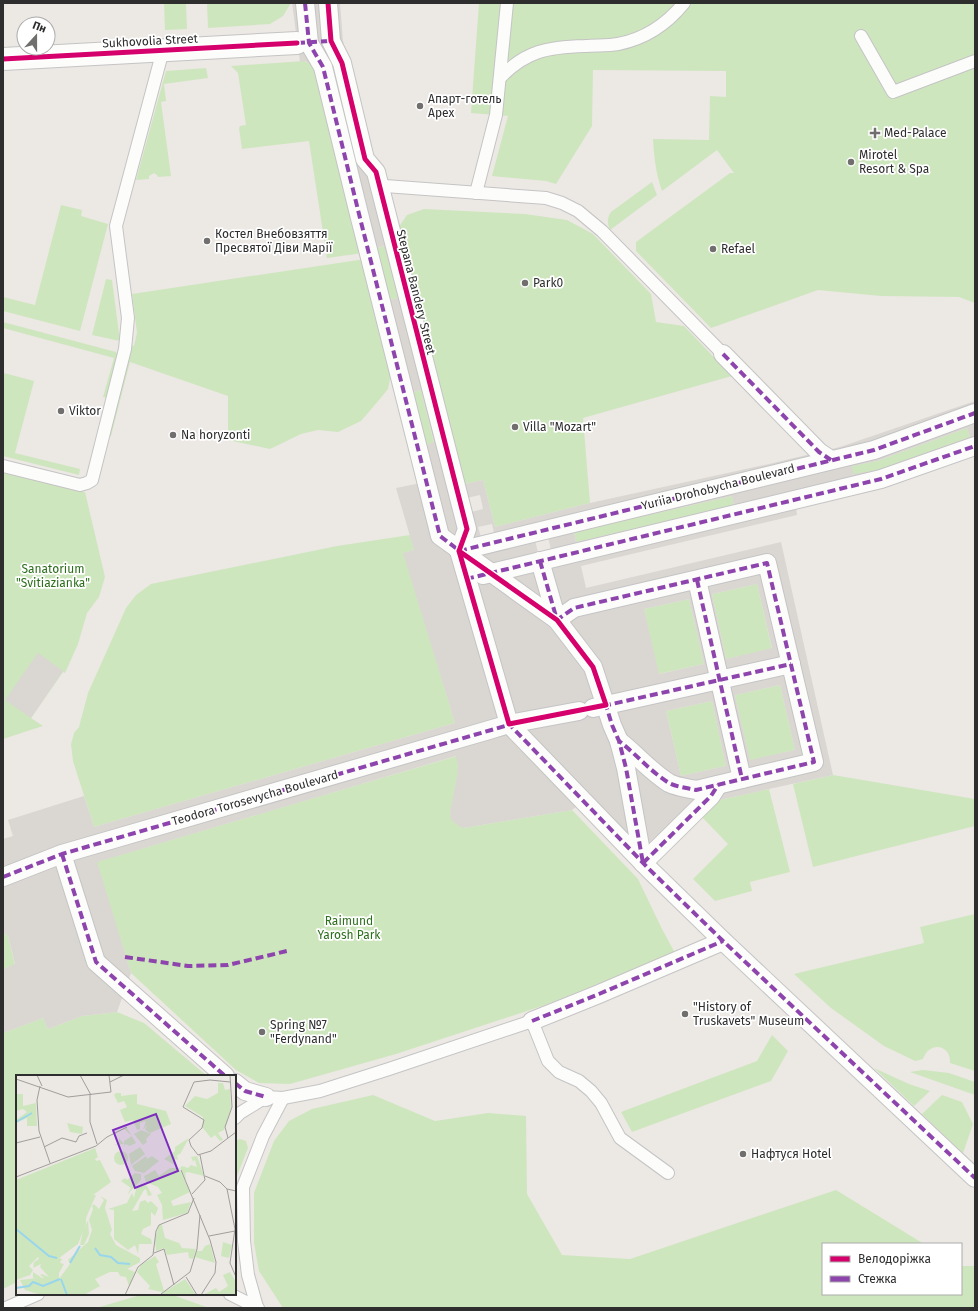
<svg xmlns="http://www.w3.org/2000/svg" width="978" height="1311" viewBox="0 0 978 1311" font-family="'Fira Sans',sans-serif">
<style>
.green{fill:#cee6be}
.plaza{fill:#dad6d2;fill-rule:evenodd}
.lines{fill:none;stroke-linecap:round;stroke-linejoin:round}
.service-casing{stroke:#c5c4c5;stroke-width:14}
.pedestrian-casing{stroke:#c5c4c5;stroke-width:20}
.minor-casing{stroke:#c5c4c5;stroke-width:24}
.service{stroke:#fcfcfb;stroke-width:12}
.pedestrian{stroke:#fcfcfb;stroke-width:18}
.minor{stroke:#fcfcfb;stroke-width:22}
.quiet{stroke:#8e44ad;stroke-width:4;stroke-dasharray:8 4;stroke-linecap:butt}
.cycleway-casing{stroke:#fff;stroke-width:8}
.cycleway{stroke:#d6006c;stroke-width:5}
.poi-dot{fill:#706f6e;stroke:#fff;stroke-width:1.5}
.labels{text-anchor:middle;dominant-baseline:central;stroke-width:3.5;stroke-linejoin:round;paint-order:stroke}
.street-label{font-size:12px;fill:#2e2e2e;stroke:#fff}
.poi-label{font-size:12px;fill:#2e2e2e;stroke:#fff;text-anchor:start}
.park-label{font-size:12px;fill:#2c6e1b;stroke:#fff}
.inset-river{fill:none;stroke:#99d6ec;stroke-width:2}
.inset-road{fill:none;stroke:#a09e9b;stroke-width:1}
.view{fill:#7b2cbf;fill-opacity:0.15;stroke:#7b2cbf;stroke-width:2}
.inset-edge{fill:none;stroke:#2e2e2e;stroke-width:2}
</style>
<rect width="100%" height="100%" fill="#ece8e4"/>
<g class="green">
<path d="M 164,3 L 186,3 L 187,29 L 165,30 Z"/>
<path d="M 207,3 L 291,3 L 283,16 L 270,24 L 208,28 Z"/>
<path d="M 479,3 L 975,3 L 975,303 L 959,297 L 881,296 L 818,290 L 711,328 L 636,251 L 636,242 L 730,173 L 734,173 L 717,150 L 662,191 C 656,174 654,157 653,139 L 709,140 L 710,96 L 726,97 L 726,71 L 593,70 L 592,126 L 556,184 L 546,181 L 492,176 L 508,116 L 471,113 Z"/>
<path d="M 304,61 L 316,66 L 363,253 L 327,258 L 309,141 L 242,149 L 239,128 L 240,126 L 246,125 L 238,73 L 231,66 Z"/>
<path d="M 206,68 L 208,78 L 164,84 L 166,101 L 161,102 L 171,176 L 158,177 L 157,175 L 154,173 L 149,176 L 149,179 L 136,180 L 166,71 Z"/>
<path d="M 652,182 L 657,195 L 610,230 C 607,223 607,218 611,212 Z"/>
<path d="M 61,205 L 82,210 L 81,216 L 108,224 L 80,331 L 3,311 L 3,297 L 35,305 Z"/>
<path d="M 424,209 L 525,214 L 567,220 L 593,234 L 651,294 L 656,322 L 684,326 L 732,376 L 583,418 L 590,503 L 495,527 L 483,480 L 461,485 L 396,231 L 407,215 Z"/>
<path d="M 385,246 L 398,298 L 390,300 L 377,248 Z"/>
<path d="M 365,259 L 392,368 L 388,389 L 379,400 L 361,421 L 338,432 L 318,430 L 301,434 L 270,449 L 228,440 L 228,396 L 130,362 L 111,436 L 108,435 L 131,345 L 134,346 L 137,333 L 132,294 Z"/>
<path d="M 106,279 L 112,280 L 120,341 L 92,335 Z"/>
<path d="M 3,322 L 116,352 L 119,359 L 109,398 L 103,397 L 114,358 L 3,328 Z"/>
<path d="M 4,373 L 34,381 L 15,453 L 80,469 L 79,475 L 3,456 L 3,378 Z"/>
<path d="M 421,390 L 434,443 L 426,445 L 413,392 Z"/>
<path d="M 967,428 L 970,437 L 879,470 L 853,475 L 851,466 L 877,461 Z"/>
<path d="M 3,473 L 85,492 L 105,577 L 99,597 L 87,613 L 78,644 L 65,673 L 63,672 L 31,718 L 43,726 L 3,739 Z"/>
<path d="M 732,496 L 734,506 L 576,542 L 574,532 Z"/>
<path d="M 410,535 L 414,550 L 404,553 L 455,723 L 94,827 L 73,761 L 71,744 L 73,737 L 74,733 L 79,727 L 88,693 L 126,608 L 136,595 L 151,584 L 337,546 Z"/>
<path d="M 757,584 L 772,649 L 726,659 L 712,594 Z"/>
<path d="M 689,599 L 704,664 L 658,674 L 644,609 Z"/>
<path d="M 780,685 L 795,750 L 750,761 L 735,695 Z"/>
<path d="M 712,701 L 726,766 L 681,776 L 666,711 Z"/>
<path d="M 457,756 C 460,775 455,794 450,812 L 463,828 L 572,810 L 638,879 L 662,929 L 675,953 L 545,1005 L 396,1054 L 290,1084 L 259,1083 L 236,1070 L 131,973 L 96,862 Z"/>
<path d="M 833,775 L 975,799 L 975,826 L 813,867 L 793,784 Z"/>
<path d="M 769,789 L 790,872 L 750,882 L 752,891 L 715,901 L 693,879 L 728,844 L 702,817 L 719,800 Z"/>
<path d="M 975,914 L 975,1071 L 950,1063 C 951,1044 929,1041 923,1059 L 915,1061 L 884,1046 L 831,1008 L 794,974 L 924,943 L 920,927 Z"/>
<path d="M 3,932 L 8,936 L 15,965 L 3,969 Z"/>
<path d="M 117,1012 L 144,1023 L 207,1076 L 17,1076 L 17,1282 L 3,1289 L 3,1033 L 43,1018 L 48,1029 L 82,1016 Z"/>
<path d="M 772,1035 L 788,1051 L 771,1081 L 632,1132 L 621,1112 L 757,1061 Z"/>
<path d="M 874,1068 L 909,1084 L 930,1091 L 914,1106 Z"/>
<path d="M 923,1070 L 949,1073 L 975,1082 L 975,1095 L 910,1072 Z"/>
<path d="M 373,1095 L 435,1121 L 488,1113 L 526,1116 L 527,1194 L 562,1255 L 630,1259 L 836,1190 L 924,1244 L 823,1244 L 823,1294 L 961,1294 L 961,1266 L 975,1266 L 975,1308 L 283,1308 L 259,1271 L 254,1243 L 254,1193 L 274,1141 L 289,1121 L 312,1109 Z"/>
<path d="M 942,1095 L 962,1102 L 973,1124 L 963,1153 L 922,1114 Z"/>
<path d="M 240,1139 L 246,1141 L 248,1148 L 235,1181 L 235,1141 Z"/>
<path d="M 144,1294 L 170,1294 L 209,1308 L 96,1308 Z"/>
</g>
<g class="plaza">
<path d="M 292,3 L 340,3 L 343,41 L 369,150 L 461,485 L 483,480 L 495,527 L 590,503 L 769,464 L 840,447 L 975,401 L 975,453 L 796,507 L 797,515 L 581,566 L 586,588 L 781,542 L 833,775 L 719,800 L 643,875 L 577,806 L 572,810 L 463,828 L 456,824 L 451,819 L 450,812 L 457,777 L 458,766 L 456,756 L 97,862 L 131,973 L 117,1012 L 82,1016 L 48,1029 L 43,1018 L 3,1033 L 3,969 L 15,964 L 8,936 L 3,932 L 3,839 L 13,836 L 8,820 L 84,796 L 94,827 L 455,723 L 403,553 L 414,550 L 396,488 L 421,483 L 316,67 L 305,61 L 300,62 ZM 384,246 L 398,298 L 390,300 L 377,248 ZM 421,390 L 434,442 L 427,445 L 413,392 ZM 967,428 L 970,437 L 879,470 L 853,474 L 852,466 L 877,461 ZM 480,495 L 483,509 L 471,512 L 467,498 ZM 732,496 L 734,506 L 576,542 L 574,532 ZM 492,524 L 495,537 L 482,540 L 478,527 ZM 548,537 L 552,554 L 539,557 L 535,540 ZM 757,584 L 772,648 L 726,659 L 712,594 ZM 689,599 L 704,664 L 659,674 L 644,609 ZM 780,685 L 795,750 L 750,760 L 735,695 ZM 712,701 L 726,766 L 681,776 L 666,711 Z"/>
<path d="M 38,653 L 63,671 L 31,718 L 5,700 Z"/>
</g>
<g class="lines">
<defs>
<g id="service">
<path d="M 861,36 L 893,92 L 975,61"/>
<path d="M 500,78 C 525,51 548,47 585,46 C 596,45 607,46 618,44 C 644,39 667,24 684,3"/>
<path d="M 385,186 L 546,198 L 562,203 L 578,211 L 602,231 L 723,354"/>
<path d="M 476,193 L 496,115 L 507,3"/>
<path d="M 3,466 L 80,485 L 87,483 L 92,480 L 125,349 L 128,318 L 116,226 L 163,50"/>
<path d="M 235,1118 L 240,1113 L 266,1097 L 283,1098 L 320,1091 L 389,1069 L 532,1021 L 548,1061 L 559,1072 L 579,1081 L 591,1091 L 601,1103 L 620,1138 L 668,1173"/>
<path d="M 230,1294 L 258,1308"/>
<path d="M 257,1307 L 248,1275 L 244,1241 L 243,1187 L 263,1136 L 283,1098"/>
<path d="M 6,1308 L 38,1294"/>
</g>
<g id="pedestrian">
<path d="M 305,3 L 309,43 L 323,67 L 358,210 L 440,536 L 557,620 L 593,667 L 612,725 L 619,741 L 626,768 L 643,863"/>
<path d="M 328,3 L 331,41 L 342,63 L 365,159 L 376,172 L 467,529 L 459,551"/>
<path d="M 723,354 L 819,452 L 831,460"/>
<path d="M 459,551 L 509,724 L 649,869 L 723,941 L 975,1178"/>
<path d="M 459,551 L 874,450 L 975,413"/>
<path d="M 540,561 L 557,620 L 574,608 L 767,563 L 814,762 L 696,790 C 687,788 677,787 669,783 C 651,772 636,754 619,741"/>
<path d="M 483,575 L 881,479 L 975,446"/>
<path d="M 697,580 L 742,779"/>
<path d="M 593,708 L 791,664"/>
<path d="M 62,854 L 96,962 L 225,1076"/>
<path d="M 643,863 L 711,796 L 718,785"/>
<path d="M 3,877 L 62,854 L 489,730 L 509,724 L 579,711"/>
<path d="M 532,1021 L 599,994 L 723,941"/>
<path d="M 235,1083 L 245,1091 L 266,1097"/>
</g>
<path id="minor" d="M 3,59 L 297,43"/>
</defs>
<use href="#service" class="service-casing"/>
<use href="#pedestrian" class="pedestrian-casing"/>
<use href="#minor" class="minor-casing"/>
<use href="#service" class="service"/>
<use href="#pedestrian" class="pedestrian"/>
<use href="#minor" class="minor"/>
<g class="quiet">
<path d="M 305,3 L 309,43 L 323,67 L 358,210 L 440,536 L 461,552"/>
<path d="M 297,43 L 331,41"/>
<path d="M 723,354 L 819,452 L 831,460"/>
<path d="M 459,551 L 874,450 L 975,413"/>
<path d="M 540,561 L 557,620 L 574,608 L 767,563 L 814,762 L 696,790 C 687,788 677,787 669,783 C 651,772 636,754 619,741"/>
<path d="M 466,579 L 881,479 L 975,446"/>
<path d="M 697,580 L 742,779"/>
<path d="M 605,702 L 612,725 L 619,741 L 626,768 L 643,863"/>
<path d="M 603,706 L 791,664"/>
<path d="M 508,722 L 509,724 L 649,869 L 723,941 L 975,1178"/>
<path d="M 62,854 L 96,962 L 225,1076"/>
<path d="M 643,863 L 711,796 L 718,785"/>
<path d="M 3,877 L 62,854 L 512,724"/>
<path d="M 125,957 L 188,966 L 228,965 L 287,951"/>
<path d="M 532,1021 L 599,994 L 723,941"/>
<path d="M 235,1083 L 245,1091 L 266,1097"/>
</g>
<defs>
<g id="cycleway">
<path d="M 328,3 L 331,41 L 342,63 L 365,159 L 376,172 L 467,529 L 459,551 L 509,724 L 606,705 L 593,667 L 557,620 L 459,551"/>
<path d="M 3,59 L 297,43"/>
</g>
</defs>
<use href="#cycleway" class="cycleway-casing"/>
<use href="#cycleway" class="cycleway"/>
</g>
<g class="poi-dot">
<circle cx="420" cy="106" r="4"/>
<path d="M873 127h4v4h4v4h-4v4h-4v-4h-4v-4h4z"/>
<circle cx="851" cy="162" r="4"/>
<circle cx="207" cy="241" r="4"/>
<circle cx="713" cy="249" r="4"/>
<circle cx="525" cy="283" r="4"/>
<circle cx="61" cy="411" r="4"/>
<circle cx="515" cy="427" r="4"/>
<circle cx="173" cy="435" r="4"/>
<circle cx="685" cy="1014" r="4"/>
<circle cx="262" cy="1032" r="4"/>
<circle cx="743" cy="1154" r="4"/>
</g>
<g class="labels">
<g class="street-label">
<text transform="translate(150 41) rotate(-3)">Sukhovolia Street</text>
<text transform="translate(416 292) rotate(76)">Stepana Bandery Street</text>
<text transform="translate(718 487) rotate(-14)">Yuriia Drohobycha Boulevard</text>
<text transform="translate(255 798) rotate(-16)">Teodora Torosevycha Boulevard</text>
</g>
<g class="poi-label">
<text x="428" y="99">Апарт-готель<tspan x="428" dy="14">Apex</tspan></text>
<text x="884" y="133">Med-Palace</text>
<text x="859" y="155">Mirotel<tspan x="859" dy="14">Resort &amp; Spa</tspan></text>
<text x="215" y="234">Костел Внебовзяття<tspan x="215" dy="14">Пресвятої Діви Марії</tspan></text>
<text x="721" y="249">Refael</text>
<text x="533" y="283">Park0</text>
<text x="69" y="411">Viktor</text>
<text x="523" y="427">Villa "Mozart"</text>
<text x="181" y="435">Na horyzonti</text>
<text x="693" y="1007">"History of<tspan x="693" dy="14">Truskavets" Museum</tspan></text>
<text x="270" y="1025">Spring №7<tspan x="270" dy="14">"Ferdynand"</tspan></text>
<text x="751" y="1154">Нафтуся Hotel</text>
</g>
<g class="park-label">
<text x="53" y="569">Sanatorium<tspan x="53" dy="14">"Svitiazianka"</tspan></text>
<text x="349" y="921">Raimund<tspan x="349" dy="14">Yarosh Park</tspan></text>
</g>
</g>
<g transform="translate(16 1075)">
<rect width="220" height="220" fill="#ece8e4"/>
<path d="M 202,8 L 207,8 L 209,15 L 214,14 L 215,33 L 208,55 L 202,58 L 207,65 L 204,66 L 199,60 L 195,63 L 187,53 L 187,42 L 169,31 L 179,21 L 191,24 L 202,18 ZM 100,18 L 105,18 L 105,21 L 121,19 L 121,29 L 150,36 L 155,49 L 134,58 L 129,55 L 131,50 L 127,55 L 130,46 L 124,48 L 124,54 L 121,55 L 117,45 L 109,47 L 104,35 L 111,32 L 108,26 L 102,28 L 98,20 ZM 0,19 L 7,19 L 7,31 L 20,28 L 21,51 L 11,51 L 11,43 L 0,48 L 0,45 L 11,37 L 7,34 L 0,36 ZM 51,48 L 67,52 L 66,59 L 54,57 ZM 111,53 L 120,68 L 114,71 L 109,69 L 109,72 L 108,69 L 98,70 L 103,68 L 103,63 L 108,69 L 108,66 L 116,61 L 108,54 ZM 125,55 L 135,59 L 130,64 L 131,67 L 127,70 L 118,59 ZM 173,63 L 164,79 L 161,80 L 162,85 L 159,84 L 159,90 L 148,84 L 159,76 L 159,72 ZM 124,72 L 129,79 L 115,90 L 113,79 ZM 79,73 L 82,82 L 79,84 L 80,86 L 84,85 L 95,107 L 77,120 L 80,120 L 70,143 L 70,149 L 62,169 L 43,183 L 46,184 L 44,188 L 48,189 L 43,198 L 43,204 L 54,189 L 52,185 L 72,167 L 76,155 L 73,145 L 77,134 L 76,131 L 78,129 L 83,134 L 88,125 L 84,121 L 91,125 L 89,133 L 96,155 L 94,159 L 100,170 L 124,183 L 124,187 L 111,194 L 119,197 L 113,211 L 110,202 L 104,201 L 102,197 L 94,197 L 79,204 L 84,211 L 68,220 L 25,220 L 9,215 L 4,205 L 21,203 L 17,203 L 17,197 L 26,203 L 28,203 L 24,200 L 26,199 L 33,202 L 24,192 L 25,189 L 17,193 L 18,187 L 23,184 L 22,182 L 13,191 L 17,195 L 14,200 L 0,205 L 0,105 ZM98 83a7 7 0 1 1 14 0a7 7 0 1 1-14 0ZM 130,81 L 131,84 L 136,81 L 143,86 L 128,98 L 119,96 L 116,91 ZM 181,81 L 188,101 L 172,97 L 169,98 L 170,105 L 164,93 L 166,91 L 172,93 L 175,90 L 181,92 L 179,85 L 175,88 L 177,86 L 175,82 ZM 154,93 L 163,93 L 174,117 L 155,126 L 157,131 L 175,127 L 171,138 L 147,145 L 146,130 L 141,120 L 146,118 L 142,112 L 130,107 L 128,101 L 139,95 L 143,101 ZM 119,98 L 125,99 L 125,105 L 111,120 L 115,113 L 105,106 L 109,103 L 111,105 ZM 126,109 L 131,111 L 136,120 L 132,121 L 130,114 L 128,115 L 116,136 L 122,135 L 124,127 L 129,125 L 132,128 L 135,126 L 142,133 L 139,141 L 135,137 L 135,150 L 127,154 L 125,159 L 135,164 L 136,169 L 123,169 L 122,179 L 119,170 L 112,175 L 98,164 L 98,135 L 92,134 L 111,128 L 116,118 L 118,123 L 120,114 ZM 76,137 L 72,145 L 73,159 L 68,170 L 64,170 L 67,156 ZM 143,150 L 146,150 L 149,163 L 163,168 L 166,173 L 180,174 L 177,184 L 173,183 L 172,177 L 151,180 L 148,173 L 140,176 L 139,164 ZM 207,167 L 216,170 L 213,183 L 205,181 ZM 194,169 L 199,188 L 179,182 L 181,176 L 186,176 L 189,171 ZM 139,181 L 143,187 L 140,189 L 148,216 L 146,217 L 132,214 L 134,211 L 121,197 L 125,190 ZM 214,197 L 220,207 L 220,220 L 187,220 L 200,213 L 203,217 L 212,211 L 207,200 ZM 169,204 L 180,220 L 142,220 L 145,219 Z" fill="#cee6be"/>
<path class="inset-river" d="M 0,47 L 16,38M 0,154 L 33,181 L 41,183M 79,173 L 84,180 L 95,182 L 102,188 L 114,189M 54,188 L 64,171M 45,204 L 51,220M 0,213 L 13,211 L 17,207 L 27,211 L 44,204"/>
<path class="inset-road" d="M 21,0 L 26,11M 64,0 L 75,20M 0,4 L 52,22 L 95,17 L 93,0M 94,7 L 108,0M 214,7 L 194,5 L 178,7 L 167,32 L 188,45 L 186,53 L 173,65 L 175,71 L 182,80 L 195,76 L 220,57M 24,11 L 21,25 L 23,56 L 34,88M 74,20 L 74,47 L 81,69M 212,63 L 209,52 L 216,32 L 214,0M 0,68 L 24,62M 28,72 L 46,63 L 60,67 L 63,61 L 71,58M 165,95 L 194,165 L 200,187 L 199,198 L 185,220M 189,101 L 204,107 L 211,114 L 220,116M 0,102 L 80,71 L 91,62 L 111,52M 211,114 L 219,154 L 214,188 L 220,202M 176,119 L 189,105 L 184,80M 193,161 L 219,156M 138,178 L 148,174 L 158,210M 170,202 L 181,220M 145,219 L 174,197 L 181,174 L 184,140M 109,220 L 122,192 L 137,180 L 140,156 L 143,150 L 172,138 L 178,123"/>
<path class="view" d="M 140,39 L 162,96 L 119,113 L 97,55 Z"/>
<rect width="220" height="220" class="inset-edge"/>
</g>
<rect width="978" height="1311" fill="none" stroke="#2e2e2e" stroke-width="8"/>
<rect x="822" y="1243" width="140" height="52" fill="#ffffff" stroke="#ababab"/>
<rect x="830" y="1256" width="20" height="6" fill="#d6006c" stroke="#ababab"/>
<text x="858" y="1263" font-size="12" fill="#2e2e2e">Велодоріжка</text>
<rect x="830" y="1276" width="20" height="6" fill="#8e44ad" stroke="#ababab"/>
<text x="858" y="1283" font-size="12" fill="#2e2e2e">Стежка</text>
<g transform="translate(36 36) rotate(21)"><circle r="19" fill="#ffffff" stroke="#ababab"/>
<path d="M0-3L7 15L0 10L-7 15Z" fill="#706f6e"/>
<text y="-6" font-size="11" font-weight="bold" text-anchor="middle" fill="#2e2e2e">Пн</text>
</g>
</svg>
